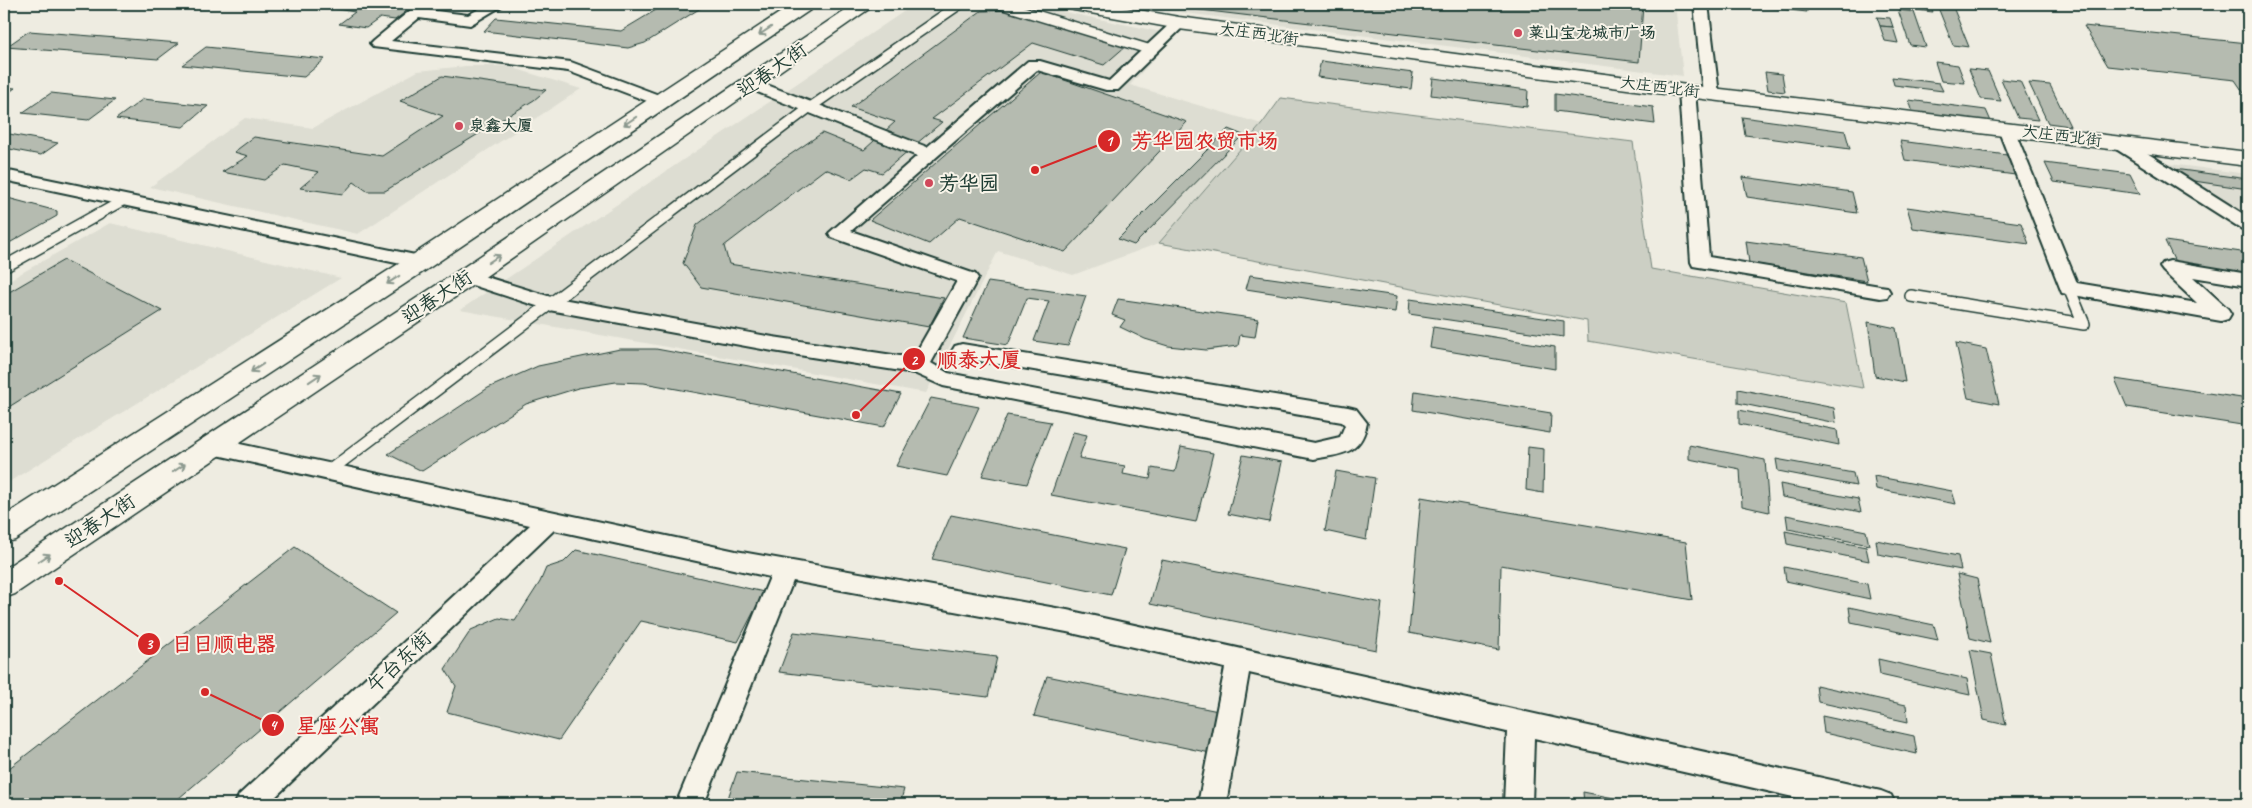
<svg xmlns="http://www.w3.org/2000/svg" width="2252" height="808" viewBox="0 0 2252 808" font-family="Caveat,'LXGW WenKai TC',sans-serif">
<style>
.built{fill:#ddddd2}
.green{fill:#cccfc4;stroke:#76867c}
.building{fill:#b5bbb0;stroke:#1f3d34}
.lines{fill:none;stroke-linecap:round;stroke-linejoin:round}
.lane-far1-casing{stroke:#1f3d34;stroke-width:12}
.lane-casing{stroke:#1f3d34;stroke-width:14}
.street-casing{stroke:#1f3d34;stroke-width:4}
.secondary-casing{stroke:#1f3d34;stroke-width:3}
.primary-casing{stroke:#1f3d34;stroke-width:3}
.lane-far1{stroke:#f7f3e8;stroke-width:9}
.lane{stroke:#f7f3e8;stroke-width:11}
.street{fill:#f7f3e8;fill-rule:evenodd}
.secondary{fill:#f7f3e8;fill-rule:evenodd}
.primary{fill:#f7f3e8;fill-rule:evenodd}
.oneway{stroke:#8b988e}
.poi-dot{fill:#d1495b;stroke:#f7f3e8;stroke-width:2}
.labels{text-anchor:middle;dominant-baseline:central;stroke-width:4;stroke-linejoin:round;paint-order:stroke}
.far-poi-label{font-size:16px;font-weight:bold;fill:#1f3d34;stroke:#f7f3e8;text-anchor:start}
.far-street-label{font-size:16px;fill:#1f3d34;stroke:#f7f3e8}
.street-label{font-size:20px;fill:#1f3d34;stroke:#f7f3e8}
.poi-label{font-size:20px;font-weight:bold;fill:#1f3d34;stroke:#f7f3e8;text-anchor:start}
.leader{fill:none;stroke:#d62828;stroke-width:2}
.callout-dot{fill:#d62828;stroke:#f7f3e8;stroke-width:2}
.mark-label{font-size:15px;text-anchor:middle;font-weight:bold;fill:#fff}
.callout-label{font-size:21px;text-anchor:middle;font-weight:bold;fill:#d62828;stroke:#f7f3e8;stroke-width:4;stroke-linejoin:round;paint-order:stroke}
</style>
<rect width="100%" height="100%" fill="#eeece1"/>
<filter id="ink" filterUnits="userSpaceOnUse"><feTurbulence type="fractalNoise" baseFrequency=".02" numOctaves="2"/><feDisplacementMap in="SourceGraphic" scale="10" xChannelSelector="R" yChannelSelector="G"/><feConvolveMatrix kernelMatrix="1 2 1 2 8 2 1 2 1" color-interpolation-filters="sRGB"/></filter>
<g filter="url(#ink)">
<g class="built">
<path d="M 915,4 L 1026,4 L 1176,35 L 1130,85 L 1262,124 L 1159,243 L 1073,275 L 998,251 L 926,393 L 460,310 Z"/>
<path d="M 1115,4 L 1675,4 L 1683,76 Z"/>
<path d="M 466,66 L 507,66 L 581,89 L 358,234 L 150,187 L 245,118 L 313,128 L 418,71 Z"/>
<path d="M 2162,163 L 2248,174 L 2248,215 L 2205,190 Z"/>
<path d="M 110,223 L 341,278 L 4,485 L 4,283 Z"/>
</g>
<path class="green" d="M 1281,98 L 1633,142 L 1651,269 L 1846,303 L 1863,388 L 1588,341 L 1587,321 L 1159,243 L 1262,124 Z"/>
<g class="building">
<path d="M 179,4 L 210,4 L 204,8 Z"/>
<path d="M 344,4 L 392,4 L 412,7 L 395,20 L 380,18 L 366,28 L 339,24 L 355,12 L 336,9 Z"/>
<path d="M 463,4 L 487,4 L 479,9 L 461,6 Z"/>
<path d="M 666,4 L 707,4 L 645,43 L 628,48 L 484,31 L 496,18 L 621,31 Z"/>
<path d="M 1150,4 L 1643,4 L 1639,62 Z"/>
<path d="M 1737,4 L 1805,4 L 1807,12 Z"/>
<path d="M 1881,4 L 1930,4 L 1933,12 L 1882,6 Z"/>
<path d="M 1937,5 L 1953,7 L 1969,47 L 1953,45 Z"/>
<path d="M 1009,10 L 1127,45 L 1104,65 L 1033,43 L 932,119 L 942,122 L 882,173 L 866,168 L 851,179 L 825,169 L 724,246 L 729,264 L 944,298 L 929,327 L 701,287 L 683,263 L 697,225 L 775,165 L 822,133 L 864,150 L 895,122 L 851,107 L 981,11 Z"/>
<path d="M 1898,10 L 1914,12 L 1926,47 L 1910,45 Z"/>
<path d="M 1877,17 L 1890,18 L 1893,27 L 1880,26 Z"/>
<path d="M 1880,26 L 1893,27 L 1898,43 L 1885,41 Z"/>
<path d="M 2084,26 L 2248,43 L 2248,99 L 2235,80 L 2108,66 Z"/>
<path d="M 29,31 L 179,43 L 158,59 L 6,47 Z"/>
<path d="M 206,47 L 325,59 L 304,77 L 182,65 Z"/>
<path d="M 1321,61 L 1413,73 L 1411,89 L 1317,77 Z"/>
<path d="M 1935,62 L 1958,65 L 1965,83 L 1941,81 Z"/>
<path d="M 1969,69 L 1988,71 L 2001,101 L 1981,99 Z"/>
<path d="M 1041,72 L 1187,122 L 1065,252 L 960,217 L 929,244 L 870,220 Z"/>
<path d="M 1765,72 L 1782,74 L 1785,92 L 1768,90 Z"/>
<path d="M 442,76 L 546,90 L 534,100 L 385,191 L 367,191 L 354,182 L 343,194 L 300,188 L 319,172 L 285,165 L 264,180 L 222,172 L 248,156 L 234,152 L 254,137 L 382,156 L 443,116 L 400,101 Z"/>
<path d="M 1892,77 L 1939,83 L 1943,91 L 1894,85 Z"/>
<path d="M 1433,78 L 1528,90 L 1527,107 L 1431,95 Z"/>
<path d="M 2001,79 L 2020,81 L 2038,120 L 2018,118 Z"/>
<path d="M 2029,83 L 2050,85 L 2070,126 L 2048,123 Z"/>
<path d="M 4,87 L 15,88 L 4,96 Z"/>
<path d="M 51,93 L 115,100 L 88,120 L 22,113 Z"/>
<path d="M 1555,94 L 1653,107 L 1655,124 L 1555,111 Z"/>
<path d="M 143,99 L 208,106 L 183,127 L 116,119 Z"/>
<path d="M 1909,100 L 1986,110 L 1993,126 L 1914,116 Z"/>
<path d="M 1742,117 L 1845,131 L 1850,149 L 1745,135 Z"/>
<path d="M 1228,129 L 1243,135 L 1134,245 L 1118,239 Z"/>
<path d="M 4,133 L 58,143 L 41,155 L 4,148 Z"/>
<path d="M 1900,141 L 2007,155 L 2015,175 L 1905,160 Z"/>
<path d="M 2045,163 L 2130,174 L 2140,194 L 2054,182 Z"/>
<path d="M 2174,169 L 2248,179 L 2248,189 L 2180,179 Z"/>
<path d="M 1743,177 L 1852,192 L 1857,213 L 1747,197 Z"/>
<path d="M 4,197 L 57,211 L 57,216 L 4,246 Z"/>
<path d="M 1907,207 L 2021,223 L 2029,244 L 1913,228 Z"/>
<path d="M 1746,241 L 1861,257 L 1867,281 L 1749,263 Z"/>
<path d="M 2165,241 L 2248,253 L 2248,274 L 2176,264 Z"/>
<path d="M 64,260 L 162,311 L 4,410 L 4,295 Z"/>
<path d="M 1250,275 L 1397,296 L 1395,312 L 1246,289 Z"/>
<path d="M 988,282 L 1086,296 L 1068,346 L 1034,341 L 1049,301 L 1027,298 L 1008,345 L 963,338 Z"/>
<path d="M 1118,299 L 1258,319 L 1255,337 L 1240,335 L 1238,346 L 1206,350 L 1168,346 L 1145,339 L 1120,327 L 1125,320 L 1112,315 Z"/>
<path d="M 1410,299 L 1564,321 L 1564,337 L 1409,314 Z"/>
<path d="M 1868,322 L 1896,328 L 1905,382 L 1875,376 Z"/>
<path d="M 1433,327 L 1555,347 L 1555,369 L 1430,348 Z"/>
<path d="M 1956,343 L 1986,349 L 1999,404 L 1968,398 Z"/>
<path d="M 620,349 L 656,349 L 901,394 L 884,427 L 644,383 L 616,382 L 578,388 L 526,404 L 422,471 L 388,454 L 488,388 L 538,366 Z"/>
<path d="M 2115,379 L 2248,399 L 2248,426 L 2127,407 Z"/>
<path d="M 1738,389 L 1834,408 L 1836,423 L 1738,403 Z"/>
<path d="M 1415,391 L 1551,413 L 1550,433 L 1413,410 Z"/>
<path d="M 931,398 L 979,407 L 947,476 L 896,466 Z"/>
<path d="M 1739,410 L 1837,430 L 1839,445 L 1739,424 Z"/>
<path d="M 1007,415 L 1051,422 L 1027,484 L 982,476 Z"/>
<path d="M 1073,432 L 1087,435 L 1079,458 L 1125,466 L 1123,474 L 1150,479 L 1152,468 L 1175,472 L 1181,447 L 1213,453 L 1196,522 L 1051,495 Z"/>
<path d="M 1689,445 L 1765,460 L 1769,512 L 1742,506 L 1740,469 L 1689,459 Z"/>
<path d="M 1528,447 L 1544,449 L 1543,493 L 1526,490 Z"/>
<path d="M 1243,455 L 1282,462 L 1269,522 L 1228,514 Z"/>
<path d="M 1776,459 L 1853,473 L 1856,486 L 1778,471 Z"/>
<path d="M 1336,471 L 1375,478 L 1366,540 L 1325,531 Z"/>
<path d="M 1874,476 L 1952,491 L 1956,504 L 1876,489 Z"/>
<path d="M 1780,484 L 1858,499 L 1861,512 L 1782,497 Z"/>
<path d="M 1421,497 L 1686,542 L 1692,600 L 1501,565 L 1499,650 L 1409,633 Z"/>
<path d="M 951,515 L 1125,549 L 1111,595 L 932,559 Z"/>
<path d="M 1786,515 L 1866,531 L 1869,545 L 1788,529 Z"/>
<path d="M 1785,531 L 1866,547 L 1869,561 L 1787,544 Z"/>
<path d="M 1876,540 L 1958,556 L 1961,570 L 1878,554 Z"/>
<path d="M 295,547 L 396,613 L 172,804 L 4,804 L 4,772 Z"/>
<path d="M 576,550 L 764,592 L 738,642 L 641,621 L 559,740 L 447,712 L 456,686 L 445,669 L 471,630 L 499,618 L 515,621 L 540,582 L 546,568 L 564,562 Z"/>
<path d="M 1162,560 L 1382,603 L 1376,650 L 1150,604 Z"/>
<path d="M 1784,567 L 1867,584 L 1870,599 L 1786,581 Z"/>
<path d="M 1957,574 L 1977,579 L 1990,643 L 1970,638 Z"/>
<path d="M 1849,607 L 1934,625 L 1938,640 L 1851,622 Z"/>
<path d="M 794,632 L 997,657 L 988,697 L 779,672 Z"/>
<path d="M 1970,650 L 1991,654 L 2006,725 L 1984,720 Z"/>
<path d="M 1878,659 L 1967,679 L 1970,695 L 1880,675 Z"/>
<path d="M 1047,676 L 1223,712 L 1215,754 L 1034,716 Z"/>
<path d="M 1816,685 L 1906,705 L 1908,722 L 1818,702 Z"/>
<path d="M 1822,716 L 1914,736 L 1917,754 L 1824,733 Z"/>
<path d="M 737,772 L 904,789 L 900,804 L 726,804 Z"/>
<path d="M 1583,792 L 1645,804 L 1584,804 Z"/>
</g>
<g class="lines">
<defs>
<g id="lane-far1">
<path d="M 1000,4 L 1151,50"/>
<path d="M 97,215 L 124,200"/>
<path d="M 667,215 L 809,108 L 960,4"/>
</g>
<g id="lane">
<path d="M 4,267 L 99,214"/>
<path d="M 1911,296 L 2084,324 L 2069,288"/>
<path d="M 329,471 L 669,214"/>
</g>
<g id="street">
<path d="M 418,4 L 434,4 L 428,10 L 468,15 L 488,4 L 505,4 L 470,25 L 419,18 L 391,41 L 571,62 L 667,98 L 669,101 L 661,106 L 655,104 L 568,71 L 373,47 L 370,44 L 373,41 Z"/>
<path d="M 1694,4 L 1708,4 L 1719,94 L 1711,99 L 1703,94 Z"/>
<path d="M 1179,18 L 1184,20 L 1187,23 L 1184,26 L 1118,90 L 1106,90 L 1037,70 L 851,231 L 975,274 L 978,278 L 931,363 L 948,373 L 1314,443 L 1340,437 L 1345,425 L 1342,422 L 962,358 L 955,356 L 952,351 L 955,346 L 962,344 L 1348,407 L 1356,409 L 1367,423 C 1361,455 1341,454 1314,459 L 943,386 L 914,373 L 773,351 L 549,310 L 460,281 L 457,277 L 460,273 L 467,271 L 551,297 L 773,337 L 913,358 L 957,281 L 831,237 L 829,233 L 917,156 L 745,87 L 743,84 L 745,81 L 757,81 L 927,147 L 1028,61 L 1040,61 L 1109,81 L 1174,20 Z"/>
<path d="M 1687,86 L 1695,91 L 1709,257 L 1880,286 L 1887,287 L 1890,292 L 1887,297 L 1880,298 L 1693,266 L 1691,262 L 1679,91 Z"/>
<path d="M 2006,124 L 2012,125 L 2014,129 L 2077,283 L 2197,303 L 2163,271 L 2160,267 L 2163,263 L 2170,261 L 2248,274 L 2248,286 L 2193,277 L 2228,309 L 2231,314 L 2228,319 L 2221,321 L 2062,293 L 1998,129 L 2000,125 Z"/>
<path d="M 2119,138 L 2125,139 L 2248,217 L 2248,231 L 2242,229 L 2113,147 L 2110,143 L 2113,139 Z"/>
<path d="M 4,170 L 420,256 L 427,258 L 429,262 L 427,266 L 420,268 L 4,180 Z"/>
<path d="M 212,438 L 736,551 L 1067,610 L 1881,791 L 1891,795 L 1895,804 L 1824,804 L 1534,738 L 1532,804 L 1504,804 L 1507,732 L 1249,673 L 1226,804 L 1198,804 L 1225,668 L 1067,632 L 793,581 L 704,804 L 676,804 L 770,577 L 554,530 L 268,804 L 235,804 L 239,795 L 530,525 L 204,452 L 201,446 L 204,440 Z"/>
</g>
<path id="secondary" d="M 1064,4 L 1104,4 L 1179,17 L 1687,85 L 2248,152 L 2248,166 L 1687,97 L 1179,29 L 1074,10 L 1067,8 Z"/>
<g id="primary">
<path d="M 793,4 L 816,4 L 813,8 L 429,268 L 15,540 L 4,543 L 4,516 L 411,256 Z"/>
<path d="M 854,4 L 876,4 L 476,283 L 15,594 L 4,598 L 4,569 L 458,271 Z"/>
</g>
</defs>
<use href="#lane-far1" class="lane-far1-casing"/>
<use href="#lane" class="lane-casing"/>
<use href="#street" class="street-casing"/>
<use href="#secondary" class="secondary-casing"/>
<use href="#primary" class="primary-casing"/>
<use href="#lane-far1" class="lane-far1"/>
<use href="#lane" class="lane"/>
<use href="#street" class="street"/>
<use href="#secondary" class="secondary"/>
<use href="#primary" class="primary"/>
</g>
<defs><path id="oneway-shaft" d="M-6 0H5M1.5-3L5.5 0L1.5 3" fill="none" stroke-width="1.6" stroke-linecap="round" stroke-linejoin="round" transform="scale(1.25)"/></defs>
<g class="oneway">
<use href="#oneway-shaft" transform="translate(765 31) rotate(146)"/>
<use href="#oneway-shaft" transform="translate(630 121) rotate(146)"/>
<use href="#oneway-shaft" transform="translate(494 259) rotate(-34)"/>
<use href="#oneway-shaft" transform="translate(393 280) rotate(147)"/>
<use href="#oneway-shaft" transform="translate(257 368) rotate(147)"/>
<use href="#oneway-shaft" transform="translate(315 378) rotate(-34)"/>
<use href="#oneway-shaft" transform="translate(179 468) rotate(-34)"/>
<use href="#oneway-shaft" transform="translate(44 558) rotate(-34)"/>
</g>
</g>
<g class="poi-dot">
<circle cx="1518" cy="33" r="5"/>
<circle cx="459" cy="126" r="5"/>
<circle cx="929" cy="183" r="5"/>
</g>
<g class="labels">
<g class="far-poi-label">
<text x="1528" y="33">莱山宝龙城市广场</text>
<text x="469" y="126">泉鑫大厦</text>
</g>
<g class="far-street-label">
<text transform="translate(1259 34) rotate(8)">大庄西北街</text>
<text transform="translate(1660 87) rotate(7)">大庄西北街</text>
<text transform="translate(2062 136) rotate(7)">大庄西北街</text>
</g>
<g class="street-label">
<text transform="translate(772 70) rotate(-35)">迎春大街</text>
<text transform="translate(437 297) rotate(-34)">迎春大街</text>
<text transform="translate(100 521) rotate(-34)">迎春大街</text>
<text transform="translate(399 662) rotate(-43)">午台东街</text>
</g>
<g class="poi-label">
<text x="939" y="183">芳华园</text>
</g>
</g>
<path class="leader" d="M1035 170L1109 141M856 415L914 359M59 581L149 644M205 692L273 725"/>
<g class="callout-dot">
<circle cx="1035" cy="170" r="5"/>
<circle cx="856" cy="415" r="5"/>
<circle cx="59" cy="581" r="5"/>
<circle cx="205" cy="692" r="5"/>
<circle cx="1109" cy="141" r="12"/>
<circle cx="914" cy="359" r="12"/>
<circle cx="149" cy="644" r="12"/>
<circle cx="273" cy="725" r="12"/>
</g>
<g class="mark-label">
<text x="1109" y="146">1</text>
<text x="914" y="365">2</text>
<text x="149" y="649">3</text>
<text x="273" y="730">4</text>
</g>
<g class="callout-label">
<text x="1205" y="148">芳华园农贸市场</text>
<text x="979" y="367">顺泰大厦</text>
<text x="224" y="651">日日顺电器</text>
<text x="338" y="733">星座公寓</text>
</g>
<rect width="2252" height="808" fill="none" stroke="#f7f3e8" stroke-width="20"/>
<rect x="10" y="10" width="2232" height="788" fill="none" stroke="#1f3d34" stroke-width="2" filter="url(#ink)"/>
</svg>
